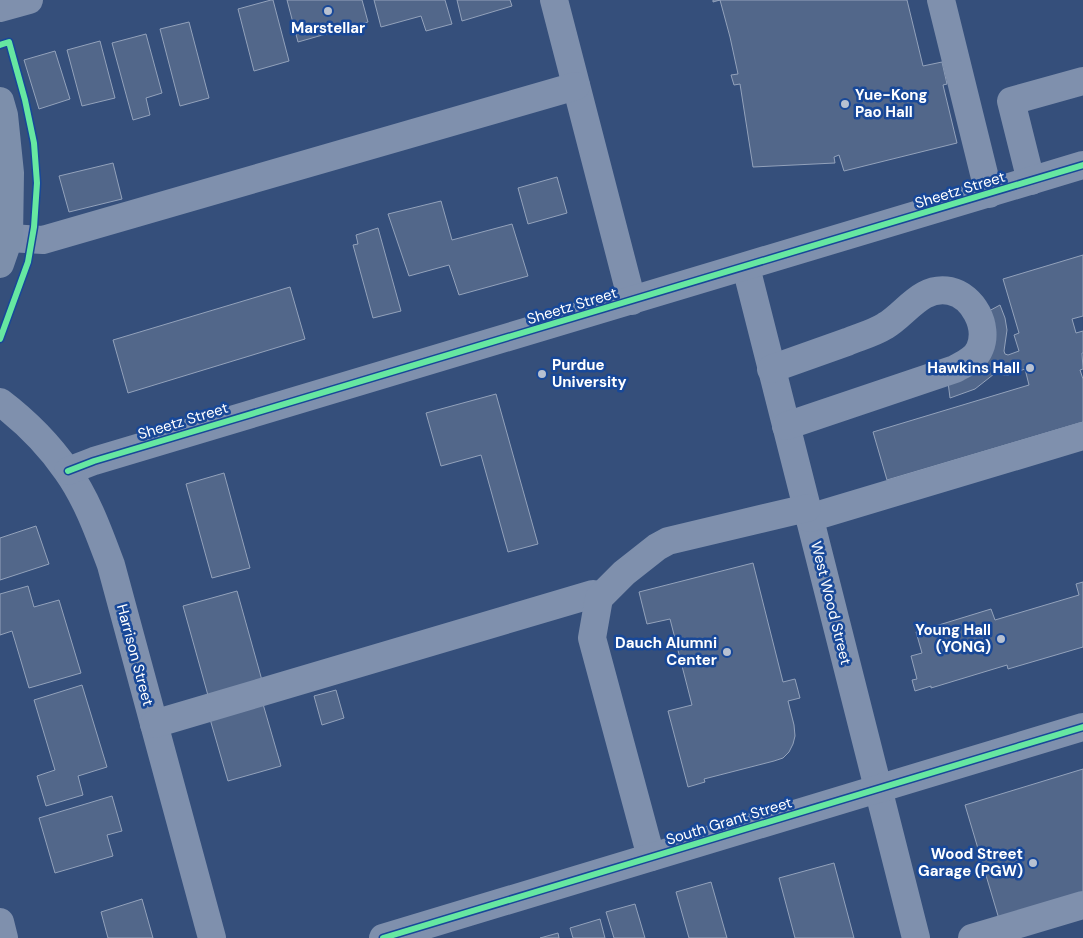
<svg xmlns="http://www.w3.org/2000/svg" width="1083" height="938" viewBox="0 0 1083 938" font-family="'DM Sans',sans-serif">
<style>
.building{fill:#52678a;stroke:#93a2bb}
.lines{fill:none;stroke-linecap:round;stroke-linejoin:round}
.minor{stroke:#7f90ad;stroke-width:28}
.major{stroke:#7d8fab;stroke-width:28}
.cycleway-casing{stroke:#184898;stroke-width:9}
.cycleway{stroke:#66e7a1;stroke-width:6}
.poi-dot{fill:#b8c1d1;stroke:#184898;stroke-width:2}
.labels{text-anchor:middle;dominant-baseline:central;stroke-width:5;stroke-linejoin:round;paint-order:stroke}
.poi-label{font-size:15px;font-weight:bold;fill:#fff;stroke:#184898;text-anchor:end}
.street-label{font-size:15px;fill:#fff;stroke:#184898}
</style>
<rect width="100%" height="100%" fill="#354f7b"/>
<g class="building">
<path d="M 271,0 L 273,0 L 289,61 L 254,71 L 238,9 Z"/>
<path d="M 287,0 L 362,0 L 368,22 L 298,42 Z"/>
<path d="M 374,0 L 445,0 L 452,24 L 426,31 L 421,16 L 381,27 Z"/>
<path d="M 457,0 L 510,0 L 512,6 L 462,21 Z"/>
<path d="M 713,0 L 907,0 L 923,66 L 942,62 L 947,84 L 943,85 L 957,143 L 844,171 L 839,155 L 834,157 L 835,163 L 753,167 L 740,84 L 734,85 L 731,75 L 738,74 L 730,37 L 720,0 L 713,2 Z"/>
<path d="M 189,22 L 209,98 L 180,106 L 160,29 Z"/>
<path d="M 146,34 L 162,93 L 146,98 L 150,115 L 133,120 L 112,43 Z"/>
<path d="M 100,41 L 115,98 L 82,106 L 67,50 Z"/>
<path d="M 55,51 L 70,99 L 39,109 L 24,60 Z"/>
<path d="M 113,163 L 122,199 L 69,212 L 59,176 Z"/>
<path d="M 557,177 L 567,213 L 528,224 L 518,188 Z"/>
<path d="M 441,201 L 452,240 L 512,224 L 528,276 L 459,295 L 449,265 L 409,276 L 388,214 Z"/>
<path d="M 378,228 L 401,311 L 373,318 L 353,245 L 358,244 L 356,235 Z"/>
<path d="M 1083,255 L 1083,316 L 1072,319 L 1076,333 L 1083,331 L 1083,353 L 1082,353 L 1083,369 L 1080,370 L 1083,379 L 1083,422 L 887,480 L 873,432 L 1029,385 L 1025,369 L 1008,375 L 994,374 L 975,389 L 950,398 L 948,382 L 987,312 L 1000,305 L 1005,318 L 1007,330 L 1004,351 L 1005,354 L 1008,355 L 1019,351 L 1014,335 L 1019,333 L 1003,279 Z"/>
<path d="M 290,287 L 305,339 L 128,393 L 113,340 Z"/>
<path d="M 496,394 L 538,544 L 508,552 L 481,455 L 441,466 L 426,413 Z"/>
<path d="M 224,473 L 250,568 L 212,578 L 186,484 Z"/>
<path d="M 36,526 L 49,564 L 0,580 L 0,538 Z"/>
<path d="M 753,563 L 783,682 L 795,679 L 800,698 L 788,701 L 794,725 L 795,736 L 793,744 L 789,752 L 783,758 L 774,761 L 704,779 L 705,782 L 688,787 L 668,711 L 692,705 L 670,619 L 647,624 L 639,592 Z"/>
<path d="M 1083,582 L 1083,647 L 1008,669 L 1007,665 L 931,688 L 931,686 L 915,691 L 912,680 L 917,679 L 911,656 L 922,653 L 916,632 L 991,609 L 995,620 L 1079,595 L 1076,584 Z"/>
<path d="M 28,586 L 34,607 L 59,600 L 81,673 L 29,688 L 12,631 L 0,635 L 0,594 Z"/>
<path d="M 237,591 L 263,684 L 209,699 L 183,606 Z"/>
<path d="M 82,685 L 107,767 L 78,776 L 83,795 L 46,806 L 37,776 L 55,770 L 34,700 Z"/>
<path d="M 336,690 L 344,718 L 322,725 L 314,696 Z"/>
<path d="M 263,704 L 281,766 L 228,781 L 210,719 Z"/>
<path d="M 1083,769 L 1083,893 L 999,919 L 965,805 Z"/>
<path d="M 112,796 L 122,831 L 107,835 L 113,856 L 55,873 L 39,818 Z"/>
<path d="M 834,863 L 854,938 L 795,938 L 779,878 Z"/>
<path d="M 711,882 L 727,938 L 689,938 L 676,892 Z"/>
<path d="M 142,899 L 153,938 L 108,938 L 101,912 Z"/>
<path d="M 635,904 L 645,938 L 614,938 L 606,912 Z"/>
<path d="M 600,919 L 605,938 L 573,938 L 570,928 Z"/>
<path d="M 558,933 L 559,938 L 540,938 Z"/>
</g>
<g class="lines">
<g class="minor">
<path d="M 554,0 L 632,301"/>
<path d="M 941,0 L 989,194"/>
<path d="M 0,8 L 29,0"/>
<path d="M 1031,181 L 1011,101 L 1083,81"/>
<path d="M 9,238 L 43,240 L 576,86"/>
<path d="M 746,267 L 916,938"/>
<path d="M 771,369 C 796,360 821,351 847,342 C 859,337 874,333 885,326 C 906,314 921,285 950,291 C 973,296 989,326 980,348 C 976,359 964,364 955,369 L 786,426"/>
<path d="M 0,402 C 25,421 49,445 67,471 C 87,499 99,533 111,565 L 212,938"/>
<path d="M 68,471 L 94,461 L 1083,165"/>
<path d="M 809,518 L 1083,436"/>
<path d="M 154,724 L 593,594 L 599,598"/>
<path d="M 651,857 L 592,638 L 599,598 L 624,573 L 657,547 L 668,541 L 807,508"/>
<path d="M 0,922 L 4,938"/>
<path d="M 383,938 L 1083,727"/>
<path d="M 972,938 L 1083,905"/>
</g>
<path class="major" d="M 0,101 L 4,115 L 10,173 L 9,238 L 0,264"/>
<defs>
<g id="cycleway">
<path d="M 0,45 L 9,42 L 25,100 L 34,143 L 37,183 L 34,227 L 28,262 L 0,339"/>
<path d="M 68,471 L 94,461 L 1083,165"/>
<path d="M 383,938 L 1083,727"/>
</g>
</defs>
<use href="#cycleway" class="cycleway-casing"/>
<use href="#cycleway" class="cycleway"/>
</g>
<g class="poi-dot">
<circle cx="328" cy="11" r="5"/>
<circle cx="845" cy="104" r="5"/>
<circle cx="1030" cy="368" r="5"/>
<circle cx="542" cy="374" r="5"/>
<circle cx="1001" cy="639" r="5"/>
<circle cx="727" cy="652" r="5"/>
<circle cx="1033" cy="863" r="5"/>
</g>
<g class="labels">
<g class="poi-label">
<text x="328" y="28" text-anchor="middle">Marstellar</text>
<text x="855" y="95" text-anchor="start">Yue-Kong<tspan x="855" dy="17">Pao Hall</tspan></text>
<text x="552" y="365" text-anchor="start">Purdue<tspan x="552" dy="17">University</tspan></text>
<text x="1020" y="368">Hawkins Hall</text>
<text x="991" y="630">Young Hall<tspan x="991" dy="17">(YONG)</tspan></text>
<text x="717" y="643">Dauch Alumni<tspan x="717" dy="17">Center</tspan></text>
<text x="1023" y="854">Wood Street<tspan x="1023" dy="17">Garage (PGW)</tspan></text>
</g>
<g class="street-label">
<text transform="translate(960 190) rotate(-17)">Sheetz Street</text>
<text transform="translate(572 306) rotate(-17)">Sheetz Street</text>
<text transform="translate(183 421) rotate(-17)">Sheetz Street</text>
<text transform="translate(831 603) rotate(76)">West Wood Street</text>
<text transform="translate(135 655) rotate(75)">Harrison Street</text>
<text transform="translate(729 821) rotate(-17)">South Grant Street</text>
</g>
</g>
</svg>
